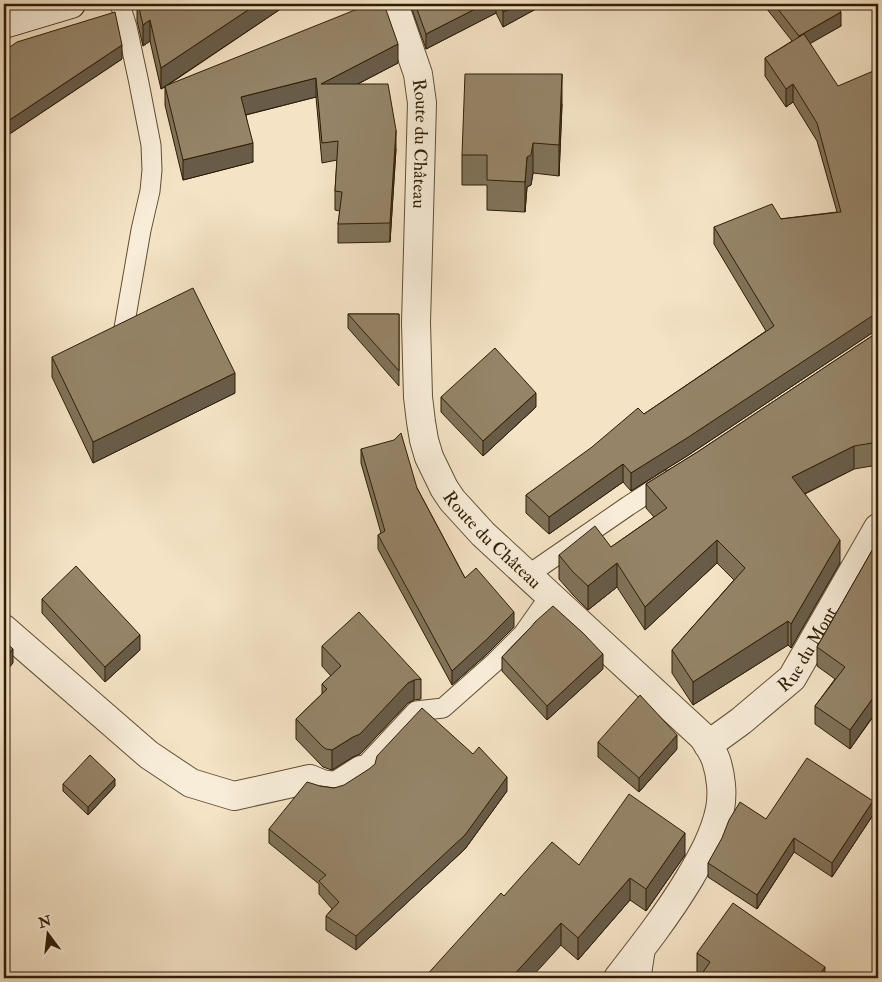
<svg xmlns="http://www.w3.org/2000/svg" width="882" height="982" viewBox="0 0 882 982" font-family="'IM FELL Double Pica',serif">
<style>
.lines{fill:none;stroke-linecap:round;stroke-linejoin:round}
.lane-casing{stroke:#604e34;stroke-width:21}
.street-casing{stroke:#604e34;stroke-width:30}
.secondary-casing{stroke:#2e1d04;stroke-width:30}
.lane{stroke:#f8edd9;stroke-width:19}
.street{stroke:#f8edd9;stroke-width:28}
.secondary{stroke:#f8edd9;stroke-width:28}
.wall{fill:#807259;stroke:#2e1d04}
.shaded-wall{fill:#685c49;stroke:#2e1d04}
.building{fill:#958468;stroke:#2e1d04}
.labels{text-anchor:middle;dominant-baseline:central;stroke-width:4;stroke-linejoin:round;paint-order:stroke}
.street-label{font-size:18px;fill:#2e1d04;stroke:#f8edd9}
</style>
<rect width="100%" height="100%" fill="#f4e3c5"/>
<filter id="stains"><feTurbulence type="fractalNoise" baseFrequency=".004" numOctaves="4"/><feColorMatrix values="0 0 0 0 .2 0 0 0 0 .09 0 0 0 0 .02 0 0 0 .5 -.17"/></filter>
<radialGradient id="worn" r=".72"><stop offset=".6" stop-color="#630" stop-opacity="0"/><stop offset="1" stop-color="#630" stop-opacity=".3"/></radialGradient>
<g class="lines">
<defs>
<g id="lane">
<path d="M 120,4 L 127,27 L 139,83 L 151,145 L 152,170 L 150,191 L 141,230 L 124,328"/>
<path d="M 528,575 L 628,506 L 668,480"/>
<path d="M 361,770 L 416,711 L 443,708 L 495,662 L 523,634 L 542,607 L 551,597"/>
<path d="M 641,978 L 646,945"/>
</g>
<g id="street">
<path id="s1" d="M 394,4 L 418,74 L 422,103 L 416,323 L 418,397 L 421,422 L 424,440 L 429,457 L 444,488 L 452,500 L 483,534 L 703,737 C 708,744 713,752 716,760 C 721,775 723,794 720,809 C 715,834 702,857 689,879 C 668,914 643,946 618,978"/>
<path d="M 4,629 L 149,755 L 191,783 L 234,796 L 310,779 L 322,784 L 336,786 L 361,770"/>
<path id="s2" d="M 708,745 L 741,721 L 792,678 L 878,528"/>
</g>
<path id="secondary" d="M 4,24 L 71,4"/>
</defs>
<use href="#lane" class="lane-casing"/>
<use href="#street" class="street-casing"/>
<use href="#secondary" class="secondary-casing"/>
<use href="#lane" class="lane"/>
<use href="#street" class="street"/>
<use href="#secondary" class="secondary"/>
</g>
<g class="wall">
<path d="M 137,4 L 288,4 L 168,85 L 398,63 L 358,84 L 396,149 L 390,242 L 338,243 L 338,224 L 340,211 L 335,210 L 335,191 L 337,160 L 322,163 L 316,97 L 246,115 L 253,162 L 183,180 L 165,105 L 165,87 L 161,89 L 150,41 L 143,46 L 137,21 Z"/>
<path d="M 410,4 L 545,4 L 503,27 L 496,13 L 426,49 Z"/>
<path d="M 763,4 L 836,4 L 841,26 L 810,43 L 875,331 L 687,456 L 631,491 L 623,482 L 549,534 L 526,513 L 526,495 L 644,414 L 766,331 L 714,244 L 714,227 L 837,212 L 817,141 L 793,102 L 786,107 L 765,76 L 765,58 L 792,41 Z"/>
<path d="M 4,51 L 122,59 L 8,135 L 4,129 Z"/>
<path d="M 562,104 L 559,176 L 533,173 L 531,185 L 527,187 L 525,212 L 487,210 L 487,185 L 462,185 L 462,155 Z"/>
<path d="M 348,314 L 399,314 L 399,386 L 348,328 Z"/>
<path d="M 878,332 L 878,465 L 854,469 L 805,494 L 840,563 L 791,648 L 788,645 L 693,705 L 672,673 L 672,650 L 734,580 L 717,563 L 645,630 L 617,587 L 588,610 L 573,595 L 559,579 L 559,555 L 611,547 L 654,517 L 646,508 L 646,484 L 699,451 Z"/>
<path d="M 52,357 L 235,393 L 93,463 L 52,377 Z"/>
<path d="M 441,397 L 536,407 L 483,456 L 441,412 Z"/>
<path d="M 361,449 L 417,488 L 465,578 L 514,627 L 487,654 L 452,685 L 378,549 L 378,535 L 381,533 L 361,463 Z"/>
<path d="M 878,540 L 878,710 L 850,749 L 815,724 L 815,706 L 835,679 L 817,666 L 817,647 Z"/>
<path d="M 42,599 L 140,650 L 105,682 L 42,613 Z"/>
<path d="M 531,627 L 603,669 L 547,720 L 502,671 L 502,657 Z"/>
<path d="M 322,646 L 421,679 L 421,699 L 414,700 L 408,703 L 360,754 L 353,757 L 332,770 L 323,767 L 296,739 L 296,719 L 322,694 L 322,684 L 331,676 L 322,666 Z"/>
<path d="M 598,742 L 677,749 L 639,792 L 598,757 Z"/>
<path d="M 63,784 L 115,786 L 88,815 L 63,791 Z"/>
<path d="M 320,786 L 334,788 L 507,791 L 465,849 L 356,950 L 326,930 L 326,916 L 332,909 L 319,894 L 319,884 L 269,843 L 269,829 Z"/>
<path d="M 873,815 L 832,877 L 794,852 L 757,909 L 708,877 L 708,863 L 766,819 Z"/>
<path d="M 685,855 L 646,911 L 630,900 L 578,960 L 504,896 L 579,865 Z"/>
<path d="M 697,953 L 825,978 L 701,976 L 697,973 Z"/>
</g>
<g class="shaded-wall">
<path d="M 257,4 L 288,4 L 161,89 L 161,68 Z"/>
<path d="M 485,4 L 496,4 L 496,13 L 426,49 L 426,34 Z"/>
<path d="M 519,4 L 545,4 L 503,27 L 503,12 Z"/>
<path d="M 841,12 L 841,26 L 799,50 L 799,36 Z"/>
<path d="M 150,20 L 150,41 L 143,46 L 143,25 Z"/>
<path d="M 398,44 L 398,63 L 321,103 L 321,84 Z"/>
<path d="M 122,45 L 122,59 L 8,135 L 8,121 Z"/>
<path d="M 562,74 L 562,104 L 559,176 L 559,145 Z"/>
<path d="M 316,78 L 316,97 L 241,116 L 241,97 Z"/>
<path d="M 793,84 L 793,102 L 786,107 L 786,89 Z"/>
<path d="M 396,130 L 396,149 L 390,242 L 390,223 Z"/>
<path d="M 253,143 L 253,162 L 183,180 L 183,160 Z"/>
<path d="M 533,143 L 533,173 L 531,185 L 527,187 L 525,212 L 525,182 L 527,157 Z"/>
<path d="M 878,308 L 878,325 L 875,329 L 875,331 L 687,456 L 631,491 L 631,473 L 874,313 Z"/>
<path d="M 235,373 L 235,393 L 93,463 L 93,442 Z"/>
<path d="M 536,393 L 536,407 L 483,456 L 483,441 Z"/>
<path d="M 854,446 L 854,469 L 792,500 L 792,477 Z"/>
<path d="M 623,464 L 623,482 L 549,534 L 549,517 Z"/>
<path d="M 717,540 L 717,563 L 645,630 L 645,607 Z"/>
<path d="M 840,540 L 840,563 L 791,648 L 791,624 Z"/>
<path d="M 617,563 L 617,587 L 588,610 L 588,586 Z"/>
<path d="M 514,612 L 514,627 L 487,654 L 452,685 L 452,671 Z"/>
<path d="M 788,621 L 788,645 L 693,705 L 693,682 Z"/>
<path d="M 140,635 L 140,650 L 105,682 L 105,667 Z"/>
<path d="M 13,649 L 13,663 L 4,674 L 4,660 Z"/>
<path d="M 603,654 L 603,669 L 547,720 L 547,706 Z"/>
<path d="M 414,680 L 414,700 L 408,703 L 360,754 L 353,757 L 332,770 L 332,750 L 353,737 L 408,683 Z"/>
<path d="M 878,691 L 878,709 L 850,749 L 850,730 Z"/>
<path d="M 677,735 L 677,749 L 639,792 L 639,778 Z"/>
<path d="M 507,777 L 507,791 L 465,849 L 356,950 L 356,936 Z"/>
<path d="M 115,779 L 115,786 L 88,815 L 88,807 Z"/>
<path d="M 873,801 L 873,815 L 832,877 L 832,863 Z"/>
<path d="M 685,833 L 685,855 L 646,911 L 646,889 Z"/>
<path d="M 794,838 L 794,852 L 757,909 L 757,895 Z"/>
<path d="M 630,878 L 630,900 L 578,960 L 578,938 Z"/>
<path d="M 561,923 L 561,945 L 531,978 L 511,978 Z"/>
<path d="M 825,967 L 825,978 L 817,978 Z"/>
</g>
<g class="building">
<path d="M 138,4 L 257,4 L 161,68 L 150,20 L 143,25 Z"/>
<path d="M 370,4 L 384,4 L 398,44 L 321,84 L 388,84 L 396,130 L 390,223 L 338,224 L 342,192 L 335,191 L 338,141 L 322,143 L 316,78 L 241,97 L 253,143 L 183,160 L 165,86 Z"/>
<path d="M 415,4 L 485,4 L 426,34 Z"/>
<path d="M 499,4 L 519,4 L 503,12 Z"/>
<path d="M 774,4 L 836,4 L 841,12 L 799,36 Z"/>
<path d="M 115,12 L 122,45 L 8,121 L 4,115 L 4,51 L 17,42 Z"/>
<path d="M 804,34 L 838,86 L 878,69 L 878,308 L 874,313 L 875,314 L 687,438 L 631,473 L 623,464 L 549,517 L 526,495 L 592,447 L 638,408 L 644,414 L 774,326 L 714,227 L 772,204 L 781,219 L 841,212 L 817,123 L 793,84 L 786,89 L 765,58 Z"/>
<path d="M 465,74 L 562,74 L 559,145 L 533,143 L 531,155 L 527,157 L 525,182 L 487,180 L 487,155 L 462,155 Z"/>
<path d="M 193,288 L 235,373 L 93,442 L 52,357 Z"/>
<path d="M 348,314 L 399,314 L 399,371 Z"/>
<path d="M 878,332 L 878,442 L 854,446 L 792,477 L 840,540 L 791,624 L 788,621 L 693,682 L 672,650 L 745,568 L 717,540 L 645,607 L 617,563 L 588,586 L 573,572 L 559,555 L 595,526 L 611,547 L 667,508 L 646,484 L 699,451 Z"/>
<path d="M 495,348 L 536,393 L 483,441 L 441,397 Z"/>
<path d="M 401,433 L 417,488 L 465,578 L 476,568 L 514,612 L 487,639 L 452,671 L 378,535 L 385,531 L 361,449 L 394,440 Z"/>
<path d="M 878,540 L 878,691 L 850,730 L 815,706 L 845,667 L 817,647 Z"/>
<path d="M 76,566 L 140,635 L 105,667 L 42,599 Z"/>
<path d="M 553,606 L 583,633 L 603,654 L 547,706 L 502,657 L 531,627 L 535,622 Z"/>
<path d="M 359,612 L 421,679 L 414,680 L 408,683 L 360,734 L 353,737 L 332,750 L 326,749 L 323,747 L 296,719 L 327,689 L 322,684 L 341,666 L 322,646 Z"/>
<path d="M 4,641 L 13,649 L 4,660 Z"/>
<path d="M 640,695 L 677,735 L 639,778 L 598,742 Z"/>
<path d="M 422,708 L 473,754 L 479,747 L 507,777 L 465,835 L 356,936 L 326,916 L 339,902 L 319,881 L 326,875 L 269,829 L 307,782 L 320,786 L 334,788 L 344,785 L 369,769 L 375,764 L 377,756 Z"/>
<path d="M 90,755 L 115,779 L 88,807 L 63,784 Z"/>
<path d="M 807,758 L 873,801 L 832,863 L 794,838 L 757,895 L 708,863 L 722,838 L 729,820 L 740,802 L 766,819 Z"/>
<path d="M 629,794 L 685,833 L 646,889 L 630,878 L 578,938 L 561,923 L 511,978 L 424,978 L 501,893 L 504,896 L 552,842 L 579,865 Z"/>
<path d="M 733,903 L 825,967 L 817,978 L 699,978 L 710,962 L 697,953 Z"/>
</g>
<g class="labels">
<g class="street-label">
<text stroke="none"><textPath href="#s1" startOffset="144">Route du Château</textPath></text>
<text stroke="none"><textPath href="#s1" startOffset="564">Route du Château</textPath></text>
<text stroke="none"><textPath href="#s2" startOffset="140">Rue du Mont</textPath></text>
</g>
</g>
<rect width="882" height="982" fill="none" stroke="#f4e3c5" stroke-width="20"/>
<rect x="5" y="5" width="872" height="972" fill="none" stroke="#2e1d04" stroke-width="2.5"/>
<rect x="10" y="10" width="862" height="962" fill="none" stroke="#2e1d04"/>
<g transform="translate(48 934) rotate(345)" stroke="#f8edd9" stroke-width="4" paint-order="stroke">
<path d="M0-4L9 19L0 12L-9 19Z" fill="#2e1d04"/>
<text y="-8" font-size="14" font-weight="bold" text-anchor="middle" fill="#2e1d04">N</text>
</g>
<rect width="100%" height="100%" filter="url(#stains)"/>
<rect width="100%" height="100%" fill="url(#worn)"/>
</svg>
